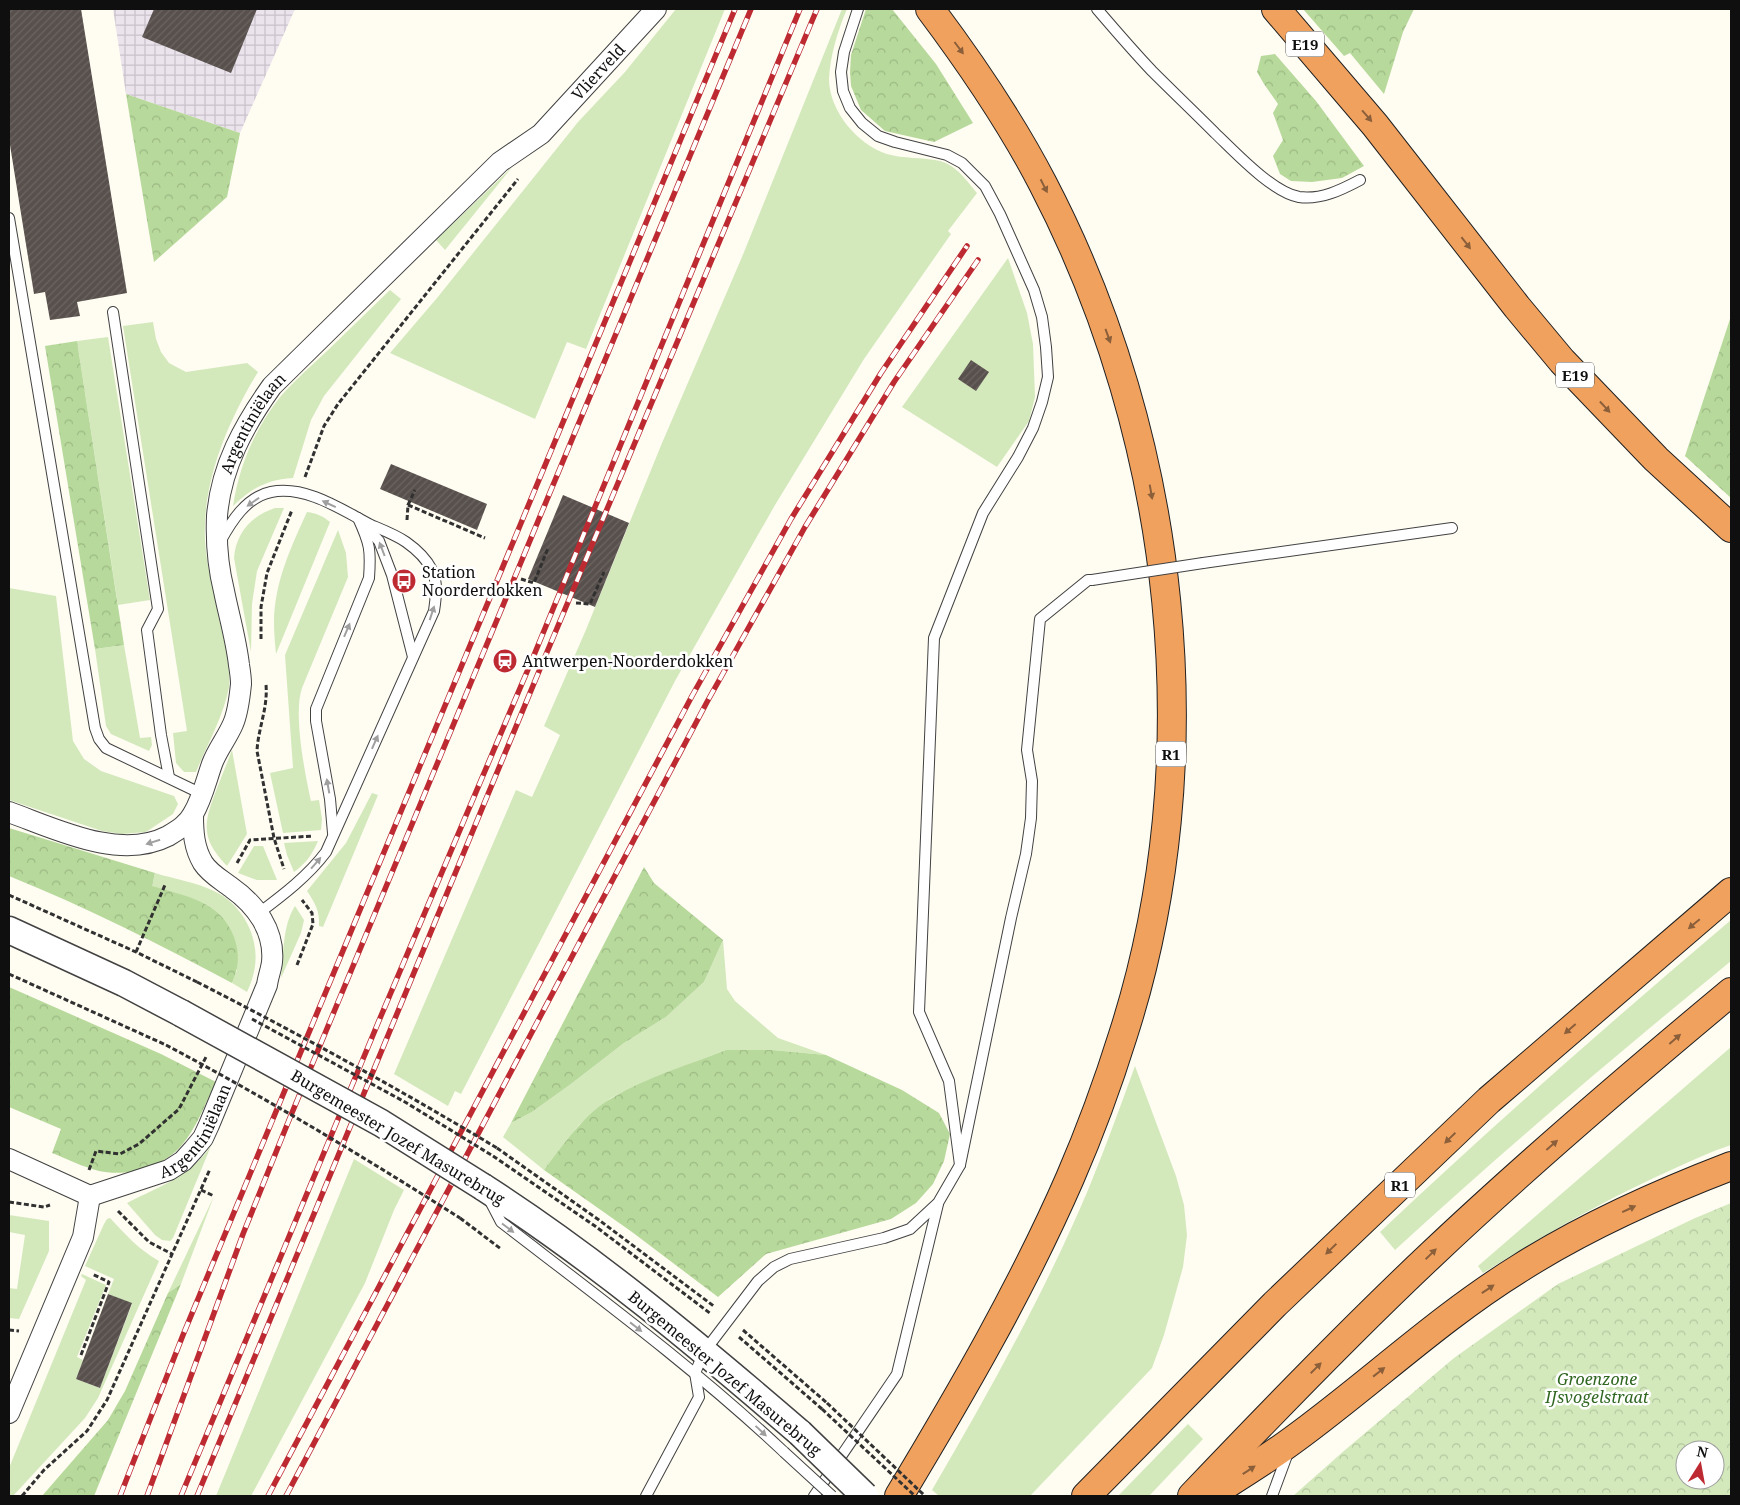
<svg xmlns="http://www.w3.org/2000/svg" width="1740" height="1505" viewBox="0 0 1740 1505" font-family="'Noto Serif',serif">
<style>
.industrial{fill:url(#industrial-grid)}
.grass{fill:#d3e9bc}
.forest{fill:url(#forest-crowns)}
.park{fill:url(#park-crowns);fill-rule:evenodd}
.building{fill:url(#building-hatch)}
.lines{fill:none;stroke-linecap:round;stroke-linejoin:round}
.service-casing{stroke:#424242;stroke-width:12}
.minor-casing{stroke:#424242;stroke-width:22}
.tertiary-casing{stroke:#424242;stroke-width:29}
.motorway-casing{stroke:#202020;stroke-width:30}
.path{stroke:#313131;stroke-width:3;stroke-dasharray:5 2.5;stroke-linecap:butt}
.service{stroke:#fff;stroke-width:10}
.minor{stroke:#fff;stroke-width:20}
.tertiary{stroke:#fff;stroke-width:26}
.motorway{stroke:#f1a15e;stroke-width:28}
.rail-casing{stroke:#bd2a31;stroke-width:5.5}
.rail{stroke:#fff;stroke-width:4;stroke-dasharray:11;stroke-linecap:butt}
.service-bridge-casing{stroke:#424242;stroke-width:12;stroke-linecap:butt}
.tertiary-bridge-casing{stroke:#424242;stroke-width:29;stroke-linecap:butt}
.path-bridge{stroke:#313131;stroke-width:3;stroke-dasharray:5 2.5;stroke-linecap:butt}
.service-bridge{stroke:#fff;stroke-width:10}
.tertiary-bridge{stroke:#fff;stroke-width:26}
.oneway{fill:#8b5f3a}
.oneway2{fill:#9f9f9f}
.labels{text-anchor:middle;dominant-baseline:central;stroke-width:5;stroke-linejoin:round;paint-order:stroke}
.shield{fill:#fff;stroke:#575757;stroke-width:1}
.shield-label{font-size:15px;font-weight:bold;fill:#0f0f0f}
.street-label{font-size:16px;fill:#0f0f0f;stroke:#fff}
.poi-label{font-size:16px;fill:#0f0f0f;stroke:#fff;text-anchor:start}
.park-label{font-size:16px;font-style:italic;fill:#2f6620;stroke:#fff}
</style>
<defs>
<pattern id="industrial-grid" width="8" height="8" patternUnits="userSpaceOnUse" patternTransform="scale(1.25)"><rect width="8" height="8" fill="#ece4ed"/><path d="M0 4h8M4 0v8" fill="none" stroke="#c9c2ca"/></pattern>
<pattern id="forest-crowns" width="20" height="18" patternUnits="userSpaceOnUse" patternTransform="scale(1.25)"><rect width="20" height="18" fill="#b7d99b"/><path d="M2 6a3 3 0 1 1 6 0M12 15a3 3 0 1 1 6 0" fill="none" stroke="#9cb984"/></pattern>
<pattern id="park-crowns" width="20" height="18" patternUnits="userSpaceOnUse" patternTransform="scale(1.25)"><rect width="20" height="18" fill="#d3e9bc"/><path d="M2 6a3 3 0 1 1 6 0M12 15a3 3 0 1 1 6 0" fill="none" stroke="#b4c7a0"/></pattern>
<pattern id="building-hatch" width="6" height="6" patternUnits="userSpaceOnUse" patternTransform="scale(1.25)"><rect width="6" height="6" fill="#58504c"/><path d="M-1 1l2-2M0 6l6-6M5 7l2-2" fill="none" stroke="#6b6561"/></pattern>
</defs>
<rect width="100%" height="100%" fill="#fffcf2"/>
<path class="industrial" d="M 113,9 L 295,9 L 240,133 L 126,94 Z"/>
<g class="grass">
<path d="M 676,9 L 725,9 L 586,349 L 567,342 L 535,419 L 390,353 L 437,298 L 578,122 L 625,72 Z"/>
<path d="M 842,9 L 847,9 C 838,30 830,56 829,79 C 829,111 858,145 887,154 C 904,159 922,157 940,161 C 956,165 967,181 977,193 L 948,231 L 951,234 L 864,359 L 775,505 L 675,681 L 461,1094 L 455,1091 L 448,1106 L 394,1074 L 516,790 L 532,797 L 560,735 L 544,726 L 585,632 L 662,443 L 742,257 Z"/>
<path d="M 513,166 L 445,250 L 436,240 Z"/>
<path d="M 1008,258 L 1027,313 L 1033,344 L 1035,397 L 1029,421 L 997,467 L 902,407 Z"/>
<path d="M 390,290 L 401,299 L 324,396 L 311,420 L 293,478 C 266,480 252,488 233,506 C 239,466 255,428 281,396 C 295,380 312,365 327,351 C 348,331 369,310 390,290 Z"/>
<path d="M 153,322 L 156,339 L 161,352 L 169,363 L 186,372 L 247,363 L 258,372 C 228,421 202,482 205,540 C 206,561 212,583 216,604 C 220,625 232,667 229,687 C 224,715 207,745 196,772 L 184,772 L 176,763 L 173,733 L 187,731 L 123,326 Z"/>
<path d="M 108,337 L 150,600 L 118,605 L 77,341 Z"/>
<path d="M 275,508 L 284,508 L 257,571 L 252,604 L 251,652 L 234,558 C 236,533 251,516 275,508 Z"/>
<path d="M 307,512 C 316,513 323,516 330,522 L 276,654 C 275,644 274,633 274,623 C 274,583 291,547 307,512 Z"/>
<path d="M 338,530 L 346,553 L 348,577 L 302,688 C 293,714 305,774 311,801 L 319,800 L 322,819 L 321,830 L 283,833 L 270,773 L 293,768 L 285,655 Z"/>
<path d="M 9,588 L 56,596 L 73,741 L 84,759 L 101,771 L 174,796 L 178,804 L 173,814 L 146,832 L 122,834 L 102,831 L 9,800 Z"/>
<path d="M 124,645 L 140,738 L 151,737 L 152,745 L 149,751 L 111,734 L 106,726 L 95,649 Z"/>
<path d="M 232,750 L 247,834 L 227,866 C 201,839 203,824 216,791 C 221,777 227,764 232,750 Z"/>
<path d="M 372,793 L 378,795 L 323,927 L 319,926 C 320,911 315,903 307,891 L 346,843 Z"/>
<path d="M 318,841 C 312,855 306,863 294,872 L 287,855 L 284,843 Z"/>
<path d="M 254,846 L 263,846 L 277,880 L 257,880 L 238,873 Z"/>
<path d="M 155,873 C 174,879 196,882 214,891 C 242,904 259,936 255,966 C 254,975 251,983 247,992 L 232,983 L 237,970 L 152,886 Z"/>
<path d="M 295,906 L 304,920 L 301,933 L 281,978 C 284,953 282,927 295,906 Z"/>
<path d="M 1731,920 L 1731,961 C 1617,1054 1504,1150 1395,1250 L 1380,1232 C 1494,1124 1612,1021 1731,920 Z"/>
<path d="M 723,940 L 727,989 L 735,1001 L 778,1038 L 826,1055 L 772,1050 L 726,1050 L 648,1080 L 611,1098 L 579,1125 L 544,1170 L 503,1137 L 511,1123 L 532,1112 L 571,1084 L 624,1043 L 666,1017 L 704,982 Z"/>
<path d="M 1731,1047 L 1731,1145 C 1710,1152 1691,1161 1671,1170 C 1606,1199 1544,1235 1483,1273 L 1478,1266 Z"/>
<path d="M 1135,1066 L 1176,1176 L 1184,1205 L 1187,1235 L 1183,1267 L 1164,1335 L 1152,1368 L 1030,1496 L 939,1496 L 932,1490 C 989,1392 1044,1294 1088,1190 C 1105,1149 1120,1107 1135,1066 Z"/>
<path d="M 211,1146 L 173,1238 L 170,1241 L 162,1240 L 155,1235 L 127,1203 C 161,1185 187,1179 211,1146 Z"/>
<path d="M 354,1159 L 404,1190 L 394,1210 L 365,1283 L 251,1496 L 216,1496 Z"/>
<path d="M 214,1196 L 181,1284 L 168,1293 Z"/>
<path d="M 9,1215 L 49,1221 L 49,1251 L 19,1319 L 9,1318 L 9,1288 L 17,1289 L 25,1235 L 9,1232 Z"/>
<path d="M 110,1218 C 127,1236 137,1248 159,1261 L 98,1398 L 85,1418 L 13,1496 L 9,1496 L 9,1468 L 86,1280 L 81,1276 L 82,1274 L 106,1285 L 77,1357 L 83,1360 L 76,1379 L 100,1388 L 132,1304 L 108,1294 L 114,1279 L 85,1266 L 104,1224 L 107,1219 Z"/>
<path d="M 1188,1424 L 1203,1439 L 1149,1496 L 1118,1496 Z"/>
</g>
<g class="forest">
<path d="M 866,9 L 892,9 L 936,64 L 973,123 L 934,142 L 885,131 L 861,110 L 851,86 L 850,72 L 851,55 Z"/>
<path d="M 1303,9 L 1414,9 L 1403,32 L 1384,94 L 1350,53 L 1344,56 Z"/>
<path d="M 1275,54 L 1316,101 L 1364,166 L 1342,178 L 1312,182 L 1291,181 L 1280,174 L 1273,156 L 1283,140 L 1273,113 L 1278,104 L 1264,84 L 1257,72 L 1261,56 Z"/>
<path d="M 126,94 L 240,133 L 227,197 L 154,262 Z"/>
<path d="M 1731,316 L 1731,498 L 1685,456 Z"/>
<path d="M 77,341 L 124,645 L 95,649 L 45,346 Z"/>
<path d="M 9,828 L 155,873 L 152,886 C 185,896 221,901 234,937 C 240,954 239,967 232,983 C 159,944 86,907 9,876 Z"/>
<path d="M 644,867 L 654,883 L 723,940 L 704,982 L 666,1017 L 624,1043 L 571,1084 L 532,1112 L 511,1123 Z"/>
<path d="M 9,987 L 161,1054 L 216,1082 C 205,1103 197,1128 181,1146 C 162,1168 126,1177 99,1171 C 83,1167 67,1159 52,1153 L 61,1129 L 9,1107 Z"/>
<path d="M 726,1050 L 772,1050 L 826,1055 L 902,1090 L 939,1113 L 950,1134 L 944,1161 L 933,1184 L 916,1203 L 891,1219 L 766,1254 L 718,1297 L 632,1232 L 544,1170 C 564,1144 584,1114 612,1098 C 647,1077 688,1065 726,1050 Z"/>
<path d="M 181,1284 L 94,1496 L 42,1496 L 108,1420 L 125,1391 L 168,1293 Z"/>
</g>
<path class="park" d="M 1731,1203 L 1731,1496 L 1293,1496 L 1345,1450 L 1454,1358 L 1558,1284 L 1693,1219 ZM 1685,1450 L 1715,1450 L 1715,1480 L 1685,1480 Z"/>
<g class="building">
<path d="M 9,9 L 81,9 L 127,293 L 77,302 L 80,316 L 50,320 L 45,292 L 34,294 L 9,139 Z"/>
<path d="M 154,9 L 257,9 L 231,73 L 142,37 Z"/>
<path d="M 971,360 L 989,372 L 976,391 L 958,379 Z"/>
<path d="M 391,464 L 487,504 L 477,530 L 380,489 Z"/>
<path d="M 563,495 L 629,523 L 595,607 L 528,579 Z"/>
<path d="M 108,1294 L 132,1303 L 100,1388 L 76,1379 Z"/>
</g>
<g class="lines">
<defs>
<g id="service">
<path d="M 858,9 L 844,52 L 841,72 L 843,91 L 850,108 L 862,123 L 878,136 L 895,142 L 947,155 L 962,163 L 985,186 L 1000,214 L 1034,290 L 1042,317 L 1046,347 L 1048,377 L 1042,402 L 1033,428 L 1018,457 L 983,513 L 934,638 L 919,1012 L 949,1081 L 960,1165"/>
<path d="M 1097,9 C 1115,30 1133,51 1152,71 C 1173,92 1194,112 1215,133 C 1235,152 1272,192 1299,197 C 1321,200 1341,190 1360,180"/>
<path d="M 9,218 L 95,728 L 99,739 L 106,748 L 202,794"/>
<path d="M 113,312 L 158,609 L 147,630 L 161,735 L 169,777"/>
<path d="M 365,526 L 379,541 L 392,575 L 413,657"/>
<path d="M 220,542 C 231,522 246,497 271,492 C 306,485 342,510 371,525 C 383,530 396,535 406,542 C 416,549 426,558 432,570 C 438,582 436,598 434,611 L 326,852 C 308,876 283,895 259,913"/>
<path d="M 1203,563 L 1452,528"/>
<path d="M 333,833 L 330,799 L 316,721 L 316,709 L 369,578 C 371,550 370,544 358,518"/>
<path d="M 489,1199 L 501,1222 C 597,1296 696,1369 784,1452"/>
<path d="M 646,1496 L 699,1397 L 695,1373 L 704,1352 L 758,1281 L 774,1267 L 790,1259 L 884,1238 L 910,1229 L 938,1203 L 960,1165 L 1011,918 L 1026,854 L 1031,818 L 1032,781 L 1027,750 L 1040,619 L 1088,580 L 1092,580"/>
<path d="M 814,1496 L 897,1374 L 938,1204"/>
<path d="M 1272,1496 L 1289,1450"/>
</g>
<g id="minor">
<path id="s1" d="M 9,812 C 56,829 120,861 168,836 C 178,830 188,824 193,814 C 202,799 206,781 212,764 C 217,750 227,738 233,724 C 237,715 240,694 241,684 C 241,678 240,671 239,665 C 236,639 229,616 224,591 C 218,567 216,540 217,516 C 221,467 244,425 272,386 L 500,162 L 541,134 L 656,9"/>
<path d="M 9,1159 L 90,1196"/>
<path id="s2" d="M 90,1196 L 169,1170 L 183,1161 L 193,1150 L 203,1138 L 209,1125 L 267,985 C 268,977 271,970 272,962 C 275,931 256,905 232,888 C 222,880 210,874 203,863 C 194,848 193,832 193,815"/>
<path d="M 9,1413 L 83,1237 L 90,1196"/>
</g>
<g id="tertiary">
<path d="M 9,930 L 124,983 L 181,1013"/>
<path d="M 483,1187 C 595,1259 699,1346 800,1433"/>
</g>
<g id="motorway">
<path d="M 1276,9 L 1375,125 L 1517,307 L 1562,361 L 1656,459 L 1731,528"/>
<path d="M 899,1496 C 961,1393 1022,1288 1070,1178 C 1090,1132 1108,1083 1123,1035 C 1212,759 1176,439 1043,184 C 1011,122 972,65 930,9"/>
<path d="M 1086,1496 L 1275,1304 L 1489,1100 L 1731,892"/>
<path d="M 1192,1496 C 1270,1414 1349,1332 1432,1254 C 1528,1163 1629,1077 1731,992"/>
<path d="M 1208,1496 C 1236,1478 1266,1460 1293,1440 C 1370,1384 1439,1318 1520,1268 C 1586,1226 1658,1194 1731,1166"/>
</g>
</defs>
<use href="#service" class="service-casing"/>
<use href="#minor" class="minor-casing"/>
<use href="#tertiary" class="tertiary-casing"/>
<use href="#motorway" class="motorway-casing"/>
<g class="path">
<path d="M 305,477 L 324,426 L 338,404 L 518,179"/>
<path d="M 408,505 L 485,538"/>
<path d="M 407,520 L 408,505 L 415,490"/>
<path d="M 521,579 L 534,583 L 548,548"/>
<path d="M 576,603 L 590,604 L 604,572"/>
<path d="M 261,639 L 261,607 L 267,573 L 292,510"/>
<path d="M 266,685 C 268,708 258,729 257,751 L 274,838 L 284,869"/>
<path d="M 237,863 L 250,840 L 313,836"/>
<path d="M 9,895 L 136,952 L 197,982"/>
<path d="M 136,952 L 165,885"/>
<path d="M 297,965 L 313,924 L 312,913 L 302,900"/>
<path d="M 9,974 L 166,1045"/>
<path d="M 497,1148 L 599,1220 L 715,1307"/>
<path d="M 493,1156 L 595,1226 L 711,1314"/>
<path d="M 89,1170 L 96,1151 L 120,1154 L 139,1144 L 179,1109 L 206,1057"/>
<path d="M 201,1190 L 214,1196"/>
<path d="M 9,1202 L 44,1207 L 50,1205"/>
<path d="M 118,1211 L 149,1242 L 172,1254"/>
<path d="M 460,1218 L 501,1249"/>
<path d="M 9,1330 L 19,1331"/>
<path d="M 743,1330 L 827,1403"/>
<path d="M 739,1337 L 822,1409"/>
<path d="M 81,1355 L 109,1282 L 92,1274"/>
<path d="M 22,1496 L 44,1470 L 87,1431 L 107,1400 L 210,1169"/>
</g>
<use href="#service" class="service"/>
<use href="#minor" class="minor"/>
<use href="#tertiary" class="tertiary"/>
<use href="#motorway" class="motorway"/>
<defs>
<g id="rail">
<path d="M 120,1496 L 183,1335 L 735,9"/>
<path d="M 147,1496 L 243,1234 L 289,1120 L 751,9"/>
<path d="M 181,1496 L 378,1023 L 532,660 L 800,9"/>
<path d="M 197,1496 L 542,664 L 817,9"/>
<path d="M 268,1496 L 692,696 L 791,519 L 881,373 L 967,246"/>
<path d="M 286,1496 L 707,702 L 805,527 L 894,382 L 978,260"/>
</g>
</defs>
<use href="#rail" class="rail-casing"/>
<use href="#rail" class="rail"/>
<defs>
<g id="service-bridge">
<path d="M 1092,580 L 1203,563"/>
<path d="M 784,1452 L 832,1496"/>
</g>
<g id="tertiary-bridge">
<path d="M 181,1013 L 381,1123 L 483,1187"/>
<path d="M 800,1433 L 865,1496"/>
</g>
</defs>
<use href="#service-bridge" class="service-bridge-casing"/>
<use href="#tertiary-bridge" class="tertiary-bridge-casing"/>
<g class="path-bridge">
<path d="M 197,982 C 299,1034 399,1089 497,1148"/>
<path d="M 252,1019 L 405,1102 L 493,1156"/>
<path d="M 166,1045 C 266,1098 364,1157 460,1218"/>
<path d="M 827,1403 L 925,1496"/>
<path d="M 822,1409 L 915,1496"/>
</g>
<use href="#service-bridge" class="service-bridge"/>
<use href="#tertiary-bridge" class="tertiary-bridge"/>
</g>
<defs><path id="oneway-solid" d="M-6-.8H1V-3.2L6.5 0L1 3.2V.8H-6Z" transform="scale(1.25)"/></defs>
<g class="oneway">
<use href="#oneway-solid" transform="translate(959 48) rotate(53)"/>
<use href="#oneway-solid" transform="translate(1367 116) rotate(49)"/>
<use href="#oneway-solid" transform="translate(1044 186) rotate(63)"/>
<use href="#oneway-solid" transform="translate(1466 243) rotate(52)"/>
<use href="#oneway-solid" transform="translate(1108 336) rotate(70)"/>
<use href="#oneway-solid" transform="translate(1605 407) rotate(47)"/>
<use href="#oneway-solid" transform="translate(1151 492) rotate(80)"/>
<use href="#oneway-solid" transform="translate(1694 924) rotate(140)"/>
<use href="#oneway-solid" transform="translate(1570 1029) rotate(139)"/>
<use href="#oneway-solid" transform="translate(1675 1039) rotate(-41)"/>
<use href="#oneway-solid" transform="translate(1450 1138) rotate(136)"/>
<use href="#oneway-solid" transform="translate(1552 1145) rotate(-41)"/>
<use href="#oneway-solid" transform="translate(1629 1209) rotate(-25)"/>
<use href="#oneway-solid" transform="translate(1331 1249) rotate(136)"/>
<use href="#oneway-solid" transform="translate(1431 1254) rotate(-44)"/>
<use href="#oneway-solid" transform="translate(1488 1289) rotate(-34)"/>
<use href="#oneway-solid" transform="translate(1316 1368) rotate(-45)"/>
<use href="#oneway-solid" transform="translate(1379 1372) rotate(-38)"/>
<use href="#oneway-solid" transform="translate(1249 1470) rotate(-33)"/>
</g>
<g class="oneway2">
<use href="#oneway-solid" transform="translate(253 502) rotate(145)"/>
<use href="#oneway-solid" transform="translate(329 504) rotate(-155)"/>
<use href="#oneway-solid" transform="translate(382 549) rotate(-111)"/>
<use href="#oneway-solid" transform="translate(432 613) rotate(-72)"/>
<use href="#oneway-solid" transform="translate(347 630) rotate(-67)"/>
<use href="#oneway-solid" transform="translate(375 742) rotate(-66)"/>
<use href="#oneway-solid" transform="translate(328 786) rotate(-100)"/>
<use href="#oneway-solid" transform="translate(153 842) rotate(162)"/>
<use href="#oneway-solid" transform="translate(316 863) rotate(-49)"/>
<use href="#oneway-solid" transform="translate(508 1228) rotate(37)"/>
<use href="#oneway-solid" transform="translate(636 1327) rotate(38)"/>
<use href="#oneway-solid" transform="translate(761 1431) rotate(43)"/>
</g>
<defs>
<symbol id="bus-disc" viewBox="-11 -11 22 22"><circle r="9.5" fill="#bd2a31" stroke="#fff"/><path d="M-5-6H5V4H4V6H2V4H-2V6H-4V4H-5ZM-3.5-4V0h7V-4ZM-3.5 1.2v1.5H-2V1.2ZM2 1.2v1.5H3.5V1.2Z" fill="#fff"/></symbol>
<symbol id="station-disc" viewBox="-11 -11 22 22"><circle r="9.5" fill="#bd2a31" stroke="#fff"/><path d="M-3-6H3Q5-6 5-4V2Q5 4 3 4L4.5 6H3L1.5 4h-3L-3 6H-4.5L-3 4Q-5 4-5 2V-4Q-5-6-3-6ZM-3.5-4v3h7v-3ZM-3.5 1v1.5H-2V1ZM2 1v1.5H3.5V1Z" fill="#fff"/></symbol>
</defs>
<g fill-rule="evenodd">
<use href="#bus-disc" x="390" y="567" width="28" height="28"/>
<use href="#station-disc" x="491" y="647" width="28" height="28"/>
</g>
<g class="labels">
<g class="shield">
<rect x="1286" y="31.5" width="38" height="25" rx="4"/>
<rect x="1556" y="362.5" width="38" height="25" rx="4"/>
<rect x="1156" y="741.5" width="30" height="25" rx="4"/>
<rect x="1385" y="1172.5" width="30" height="25" rx="4"/>
</g>
<g class="shield-label">
<text x="1305" y="44">E19</text>
<text x="1575" y="375">E19</text>
<text x="1171" y="754">R1</text>
<text x="1400" y="1185">R1</text>
</g>
<g class="street-label">
<text stroke="none"><textPath href="#s1" startOffset="1106">Vlierveld</textPath></text>
<text stroke="none"><textPath href="#s1" startOffset="610">Argentiniëlaan</textPath></text>
<text stroke="none"><textPath href="#s2" startOffset="131">Argentiniëlaan</textPath></text>
<text transform="translate(398 1137) rotate(31)">Burgemeester Jozef Masurebrug</text>
<text transform="translate(725 1373) rotate(40)">Burgemeester Jozef Masurebrug</text>
</g>
<g class="poi-label">
<text x="422" y="572">Station<tspan x="422" dy="18">Noorderdokken</tspan></text>
<text x="522" y="661">Antwerpen-Noorderdokken</text>
</g>
<g class="park-label">
<text x="1597" y="1379">Groenzone<tspan x="1597" dy="18">IJsvogelstraat</tspan></text>
</g>
</g>
<rect width="1740" height="1505" fill="none" stroke="#0f0f0f" stroke-width="20"/>
<g transform="translate(1700 1465) rotate(11)"><circle r="24" fill="#ffffff" stroke="#9f9f9f"/>
<path d="M0-4L9 19L0 12L-9 19Z" fill="#bd2a31"/>
<text y="-8" font-size="14" font-weight="bold" text-anchor="middle" fill="#0f0f0f">N</text>
</g>
</svg>
